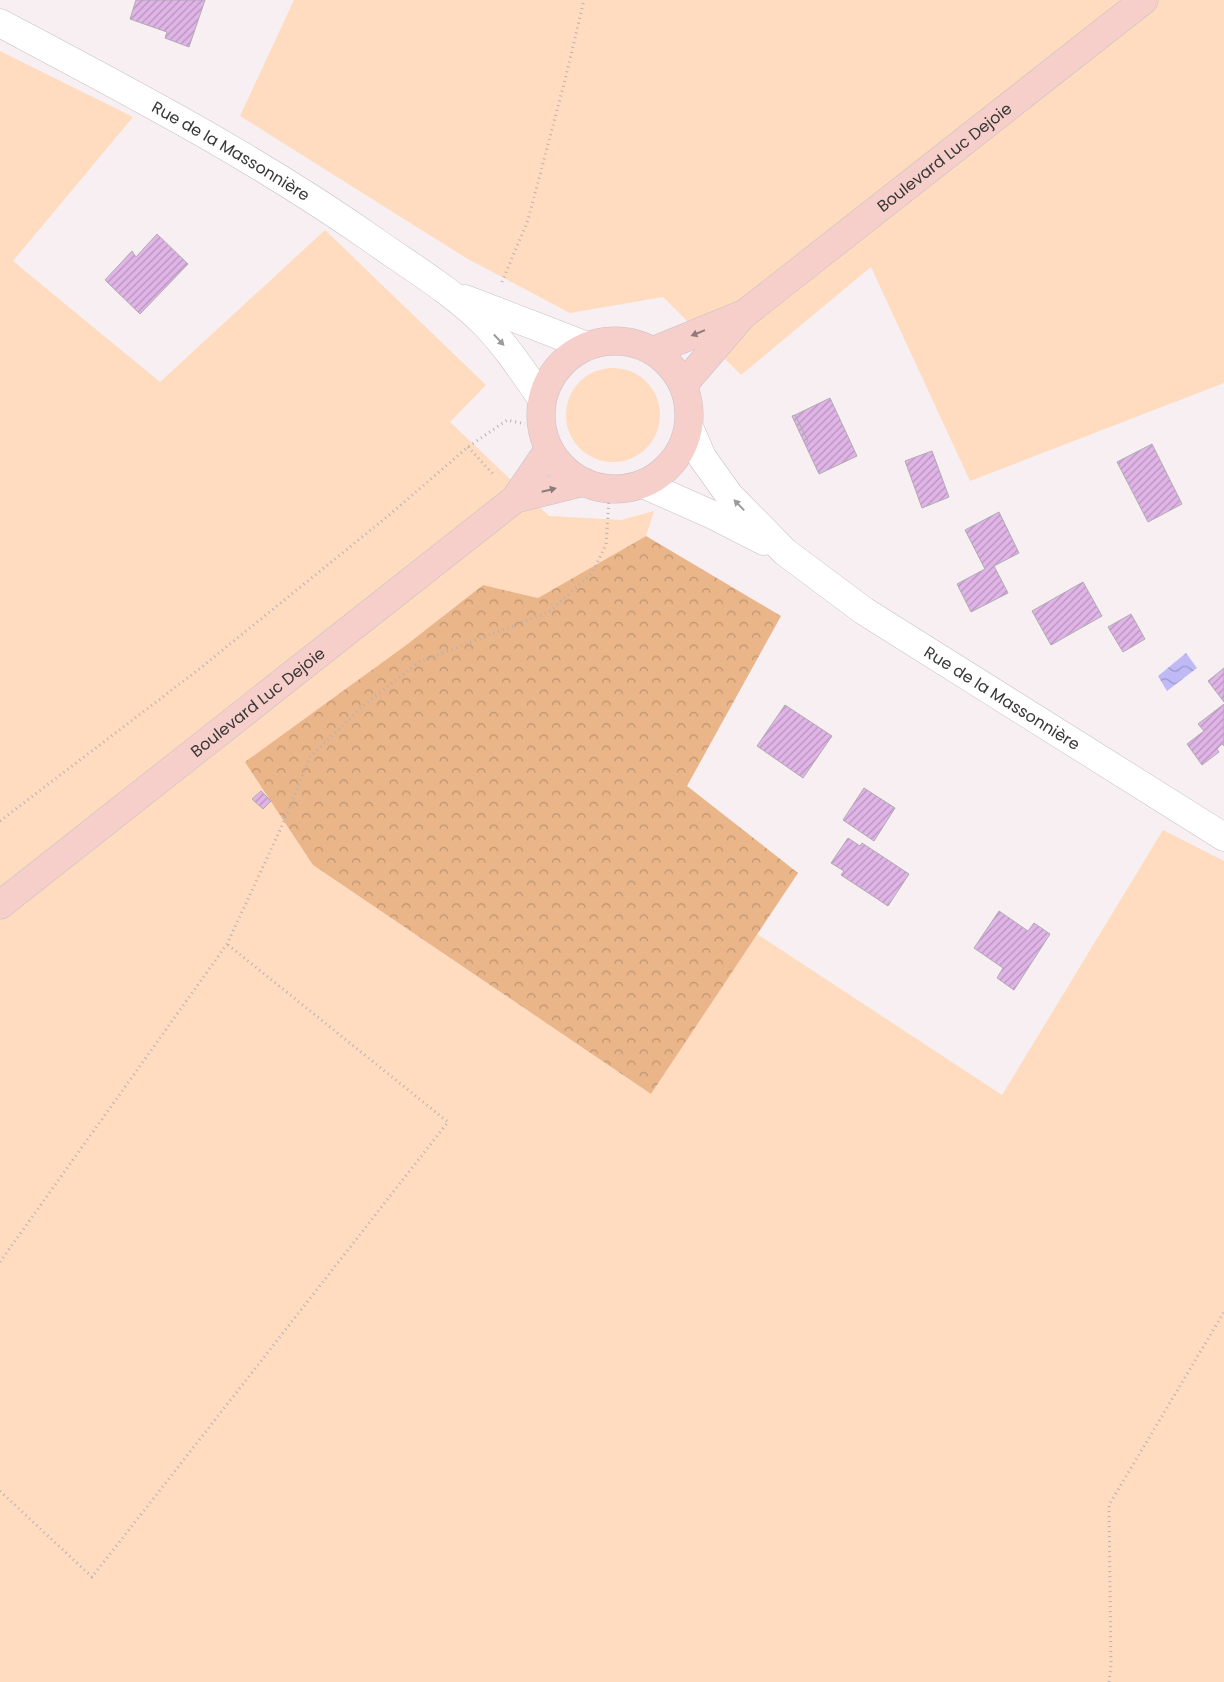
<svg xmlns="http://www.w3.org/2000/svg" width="1224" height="1682" viewBox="0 0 1224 1682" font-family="Poppins,sans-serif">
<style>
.grass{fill:#ffdcbf}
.forest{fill:url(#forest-crowns)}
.water{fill:url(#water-waves)}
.building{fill:url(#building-hatch);stroke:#b0acb1}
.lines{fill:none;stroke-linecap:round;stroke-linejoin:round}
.street-casing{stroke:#c8c1c4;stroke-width:29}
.secondary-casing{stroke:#c8c1c4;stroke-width:29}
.path{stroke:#b8b1b4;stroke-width:3;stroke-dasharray:1 4;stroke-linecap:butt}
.street{stroke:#fff;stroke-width:28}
.secondary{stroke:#f6cfca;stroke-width:28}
.oneway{fill:#8f7b7a}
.oneway2{fill:#9c9b9c}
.labels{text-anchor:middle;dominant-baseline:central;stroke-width:4;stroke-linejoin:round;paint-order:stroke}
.street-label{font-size:16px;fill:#3a3738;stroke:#fff}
</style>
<defs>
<pattern id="forest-crowns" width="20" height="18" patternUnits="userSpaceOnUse" patternTransform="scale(1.25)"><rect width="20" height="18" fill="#e9b589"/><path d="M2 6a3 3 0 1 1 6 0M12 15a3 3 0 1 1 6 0" fill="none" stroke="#be9471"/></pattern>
<pattern id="water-waves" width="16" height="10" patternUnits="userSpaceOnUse" patternTransform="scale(1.25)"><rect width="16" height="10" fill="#bfbaf6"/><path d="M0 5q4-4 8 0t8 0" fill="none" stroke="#9c98c8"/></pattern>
<pattern id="building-hatch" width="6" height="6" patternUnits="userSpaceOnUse" patternTransform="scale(1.25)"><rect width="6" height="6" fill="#e0b4e7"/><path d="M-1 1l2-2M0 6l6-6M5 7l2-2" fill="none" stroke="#b793bc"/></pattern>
</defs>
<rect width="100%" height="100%" fill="#f7eff2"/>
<g class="grass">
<path d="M 294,0 L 1224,0 L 1224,383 L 970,481 L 871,267 L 741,375 L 663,297 L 570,313 L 466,258 L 240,116 Z"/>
<path d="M 0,51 L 133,117 L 13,261 L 160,382 L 325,230 L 486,385 L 450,422 L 549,516 L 621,520 L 654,511 L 646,536 L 538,598 L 483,585 L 405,646 L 313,865 L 651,1094 L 757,934 L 1002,1095 L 1163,830 L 1224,861 L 1224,1682 L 0,1682 Z"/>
<circle cx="613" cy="415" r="47"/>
</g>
<path class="forest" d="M 646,536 L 781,616 L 687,786 L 798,873 L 651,1094 L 313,865 L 245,762 L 405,646 L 483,585 L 538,598 Z"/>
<path class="water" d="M 1186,653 L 1197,668 L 1167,691 L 1158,676 Z"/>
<g class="building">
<path d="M 136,0 L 205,0 L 189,47 L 165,38 L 167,32 L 130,19 Z"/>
<path d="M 157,234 L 188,264 L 140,314 L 105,280 L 132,251 L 136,257 Z"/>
<path d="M 830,398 L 857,456 L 819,474 L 805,444 L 808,441 L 795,415 Z"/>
<path d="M 795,415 L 808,441 L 805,444 L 792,416 Z"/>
<path d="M 1152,444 L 1182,504 L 1148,522 L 1117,462 Z"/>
<path d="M 932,451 L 949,497 L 922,508 L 905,461 Z"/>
<path d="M 999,512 L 1019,553 L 994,566 L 1008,593 L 971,612 L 957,584 L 985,569 L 965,530 Z"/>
<path d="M 1083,582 L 1102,616 L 1051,645 L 1032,611 Z"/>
<path d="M 1131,614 L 1145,639 L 1123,652 L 1108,627 Z"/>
<path d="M 1224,668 L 1224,702 L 1208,681 Z"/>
<path d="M 1224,704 L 1224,746 L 1222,744 L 1217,749 L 1219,752 L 1202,765 L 1187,744 L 1204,731 L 1198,724 Z"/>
<path d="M 785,705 L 832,736 L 803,778 L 757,746 Z"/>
<path d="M 864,788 L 895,808 L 874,841 L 843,820 Z"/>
<path d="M 261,791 L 271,801 L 263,809 L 252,799 Z"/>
<path d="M 848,838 L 860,846 L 862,843 L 909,874 L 888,906 L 841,875 L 844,871 L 831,863 Z"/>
<path d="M 999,911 L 1028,931 L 1034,923 L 1050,934 L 1014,990 L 997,978 L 1003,968 L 974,948 Z"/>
</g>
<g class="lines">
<defs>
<g id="street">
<path id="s1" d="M 0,23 C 128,91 257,158 376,242 C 413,268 453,292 485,324 C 507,347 524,373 542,399"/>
<path d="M 465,299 L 587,346"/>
<path id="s2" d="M 689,427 L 702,457 L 729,495 L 785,552 L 864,611 L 1224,837"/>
<path d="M 643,484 L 713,515 L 764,541"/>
</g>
<g id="secondary">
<circle cx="615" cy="415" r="74"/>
<path d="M 653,351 L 741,315"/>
<path id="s3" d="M 683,385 L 743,315 L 1144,0"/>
<path d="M 515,499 L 584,482"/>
<path id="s4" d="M 0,905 L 515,499 L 549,449"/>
</g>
</defs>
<use href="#street" class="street-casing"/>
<use href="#secondary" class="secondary-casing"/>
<g class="path">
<path d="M 502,282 L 528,220 L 565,80 L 584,0"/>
<path d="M 468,447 L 495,476"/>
<path d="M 0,821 L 198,670 L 388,516 L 468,447 L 507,420 L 525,424"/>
<path d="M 0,1262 L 227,944 L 281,828 L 310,757 L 364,705 L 419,662 L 549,612 L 592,573 L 606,545 L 609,499"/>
<path d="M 0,1491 L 92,1577 L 448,1122 L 227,944"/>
<path d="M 1109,1682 L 1111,1666 L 1109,1505 L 1224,1312"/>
</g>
<use href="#street" class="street"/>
<use href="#secondary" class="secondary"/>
</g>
<defs><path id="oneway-solid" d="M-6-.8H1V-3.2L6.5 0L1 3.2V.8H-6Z" transform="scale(1.25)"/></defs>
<g class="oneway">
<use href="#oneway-solid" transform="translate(698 333) rotate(158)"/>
<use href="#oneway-solid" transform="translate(549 490) rotate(-14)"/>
</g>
<g class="oneway2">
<use href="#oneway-solid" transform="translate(499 340) rotate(47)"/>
<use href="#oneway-solid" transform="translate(739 505) rotate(-134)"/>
</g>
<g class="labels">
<g class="street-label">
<text stroke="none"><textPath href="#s1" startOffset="264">Rue de la Massonnière</textPath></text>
<text stroke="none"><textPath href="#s3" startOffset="348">Boulevard Luc Dejoie</textPath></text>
<text stroke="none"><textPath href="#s2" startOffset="421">Rue de la Massonnière</textPath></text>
<text stroke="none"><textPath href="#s4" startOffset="328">Boulevard Luc Dejoie</textPath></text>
</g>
</g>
</svg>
